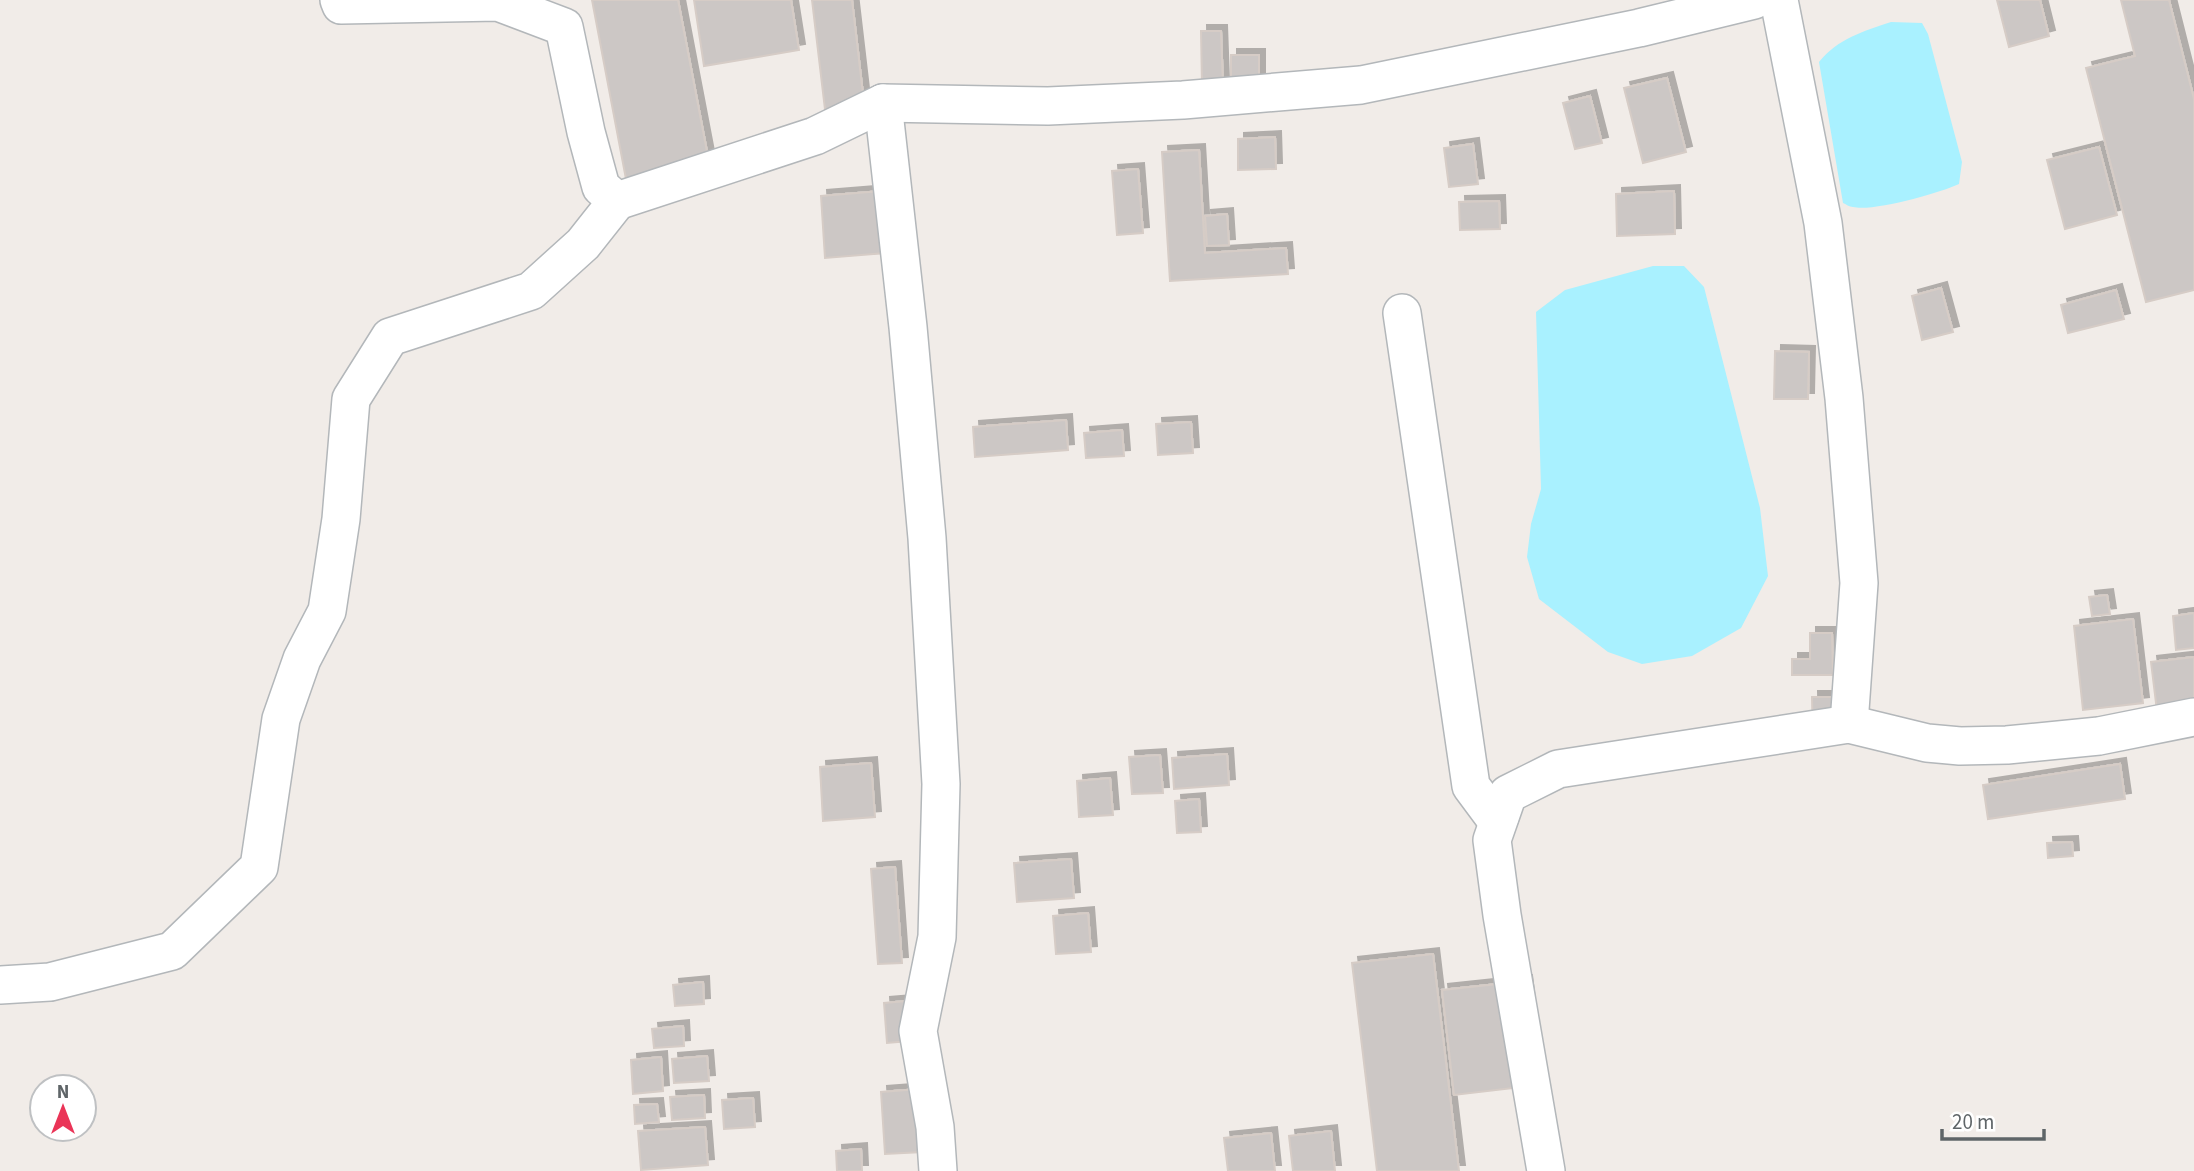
<svg xmlns="http://www.w3.org/2000/svg" width="2194" height="1171" viewBox="0 0 2194 1171" font-family="'Source Sans 3',sans-serif">
<style>
.water{fill:#a9f1ff}
.building{fill:#ccc7c5;stroke:#d6ccc6;stroke-width:2;filter:url(#shadow)}
.lines{fill:none;stroke-linecap:round;stroke-linejoin:round}
.street-casing{stroke:#b3b7ba;stroke-width:40}
.street{stroke:#fff;stroke-width:37}
</style>
<defs>
<filter id="shadow"><feDropShadow dx="6" dy="-6" stdDeviation="0" flood-color="#0004"/></filter>
</defs>
<rect width="100%" height="100%" fill="#f1ece8"/>
<g class="water">
<path d="M 1891,22 L 1922,23 L 1928,34 L 1962,162 L 1959,184 C 1940,193 1872,212 1853,207 C 1849,207 1846,204 1843,203 L 1819,62 C 1839,38 1862,32 1891,22 Z"/>
<path d="M 1653,266 L 1684,266 L 1704,287 L 1760,508 L 1768,576 L 1741,628 L 1692,656 L 1642,664 L 1608,652 L 1539,599 L 1527,557 L 1531,524 L 1541,489 L 1536,312 L 1565,290 Z"/>
</g>
<g class="building">
<path d="M 592,0 L 678,0 L 709,162 L 626,179 Z"/>
<path d="M 694,0 L 791,0 L 799,50 L 704,66 Z"/>
<path d="M 812,0 L 852,0 L 866,120 L 827,126 Z"/>
<path d="M 1997,0 L 2040,0 L 2049,36 L 2009,47 Z"/>
<path d="M 2121,0 L 2169,0 L 2194,99 L 2194,290 L 2146,302 L 2086,68 L 2135,56 Z"/>
<path d="M 1201,31 L 1221,31 L 1223,86 L 1202,86 Z"/>
<rect x="1231" y="55" width="28" height="36"/>
<path d="M 1667,78 L 1686,152 L 1643,163 L 1624,88 Z"/>
<path d="M 1590,96 L 1602,143 L 1575,149 L 1563,103 Z"/>
<path d="M 1275,137 L 1276,169 L 1238,170 L 1238,139 Z"/>
<path d="M 1473,144 L 1478,184 L 1449,187 L 1444,148 Z"/>
<path d="M 2099,147 L 2117,215 L 2065,229 L 2047,160 Z"/>
<path d="M 1199,150 L 1205,253 L 1286,248 L 1288,274 L 1170,281 L 1162,152 Z"/>
<path d="M 1138,169 L 1143,233 L 1117,235 L 1112,171 Z"/>
<path d="M 881,191 L 886,253 L 825,258 L 821,196 Z"/>
<path d="M 1674,191 L 1675,234 L 1617,236 L 1616,194 Z"/>
<path d="M 1499,201 L 1500,229 L 1460,230 L 1459,202 Z"/>
<path d="M 1227,214 L 1229,245 L 1207,246 L 1205,216 Z"/>
<path d="M 1941,288 L 1953,332 L 1922,340 L 1912,296 Z"/>
<path d="M 2116,290 L 2124,319 L 2068,333 L 2061,305 Z"/>
<path d="M 1775,351 L 1809,352 L 1808,399 L 1774,399 Z"/>
<path d="M 1066,420 L 1068,450 L 975,457 L 973,427 Z"/>
<path d="M 1191,422 L 1193,453 L 1158,455 L 1156,424 Z"/>
<path d="M 1122,430 L 1124,456 L 1086,458 L 1084,433 Z"/>
<path d="M 2107,595 L 2110,614 L 2092,616 L 2089,597 Z"/>
<path d="M 2194,613 L 2194,648 L 2176,650 L 2173,616 Z"/>
<path d="M 2133,619 L 2143,703 L 2083,710 L 2074,626 Z"/>
<path d="M 1810,633 L 1832,633 L 1833,675 L 1792,675 L 1792,659 L 1810,659 Z"/>
<path d="M 2194,657 L 2194,706 L 2157,711 L 2151,662 Z"/>
<path d="M 1812,697 L 1833,697 L 1834,741 L 1813,741 Z"/>
<path d="M 1227,754 L 1229,785 L 1174,789 L 1172,758 Z"/>
<path d="M 1160,755 L 1163,793 L 1132,794 L 1129,757 Z"/>
<path d="M 871,763 L 875,817 L 823,821 L 820,767 Z"/>
<path d="M 2120,764 L 2125,799 L 1988,819 L 1983,785 Z"/>
<path d="M 1110,778 L 1113,815 L 1079,817 L 1077,781 Z"/>
<path d="M 1199,799 L 1201,832 L 1177,833 L 1175,801 Z"/>
<path d="M 2072,842 L 2073,856 L 2048,858 L 2047,843 Z"/>
<path d="M 1071,859 L 1074,898 L 1017,902 L 1014,863 Z"/>
<path d="M 895,867 L 902,963 L 878,964 L 871,869 Z"/>
<path d="M 1088,913 L 1091,952 L 1056,954 L 1053,916 Z"/>
<path d="M 1433,954 L 1459,1171 L 1377,1171 L 1352,963 Z"/>
<path d="M 1526,981 L 1539,1085 L 1454,1095 L 1442,990 Z"/>
<path d="M 703,982 L 704,1004 L 675,1006 L 673,985 Z"/>
<path d="M 918,1000 L 921,1040 L 887,1043 L 884,1003 Z"/>
<path d="M 683,1026 L 684,1046 L 654,1048 L 652,1029 Z"/>
<path d="M 707,1056 L 709,1081 L 674,1083 L 672,1059 Z"/>
<path d="M 661,1057 L 663,1091 L 633,1094 L 631,1060 Z"/>
<path d="M 919,1089 L 923,1152 L 885,1154 L 881,1092 Z"/>
<path d="M 704,1095 L 705,1118 L 672,1120 L 670,1097 Z"/>
<path d="M 753,1098 L 755,1127 L 724,1129 L 722,1100 Z"/>
<path d="M 657,1104 L 659,1122 L 635,1124 L 634,1105 Z"/>
<path d="M 705,1127 L 708,1165 L 641,1170 L 638,1131 Z"/>
<path d="M 1331,1131 L 1335,1171 L 1293,1171 L 1289,1136 Z"/>
<path d="M 1271,1133 L 1275,1171 L 1228,1171 L 1224,1138 Z"/>
<path d="M 861,1149 L 862,1171 L 837,1171 L 836,1151 Z"/>
</g>
<g class="lines">
<defs>
<g id="street">
<path d="M 339,0 L 341,5 L 498,2 L 564,27 L 586,132 L 601,187 L 617,201 L 815,136 L 883,103 L 1048,106 L 1183,100 L 1361,85 L 1639,28 L 1754,0"/>
<path d="M 1779,0 L 1823,223 L 1844,398 L 1859,583 L 1849,724"/>
<path d="M 883,103 L 908,327 L 927,538 L 941,784 L 937,937 L 918,1031 L 935,1127 L 938,1171"/>
<path d="M 1402,313 L 1471,786 L 1497,821 L 1500,816"/>
<path d="M 0,985 L 50,982 L 172,951 L 259,867 L 281,719 L 302,659 L 327,611 L 341,519 L 351,399 L 390,337 L 531,291 L 583,244 L 617,201"/>
<path d="M 1546,1171 L 1502,915 L 1492,840 L 1508,794 L 1558,769 L 1849,724 L 1927,743 L 1960,746 L 2007,745 L 2099,736 L 2194,717"/>
</g>
</defs>
<use href="#street" class="street-casing"/>
<use href="#street" class="street"/>
</g>
<g transform="translate(63 1108)"><circle r="33" fill="#ffffff" stroke="#bfc1c3" stroke-width="2"/>
<path d="M0-5L12 26L0 18L-12 26Z" fill="#ea3457"/>
<text y="-10" font-size="19" font-weight="bold" text-anchor="middle" fill="#5f6568">N</text>
</g>
<path d="M1942 1129v10h102v-10" fill="none" stroke="#5f6568" stroke-width="3.5"/>
<text x="1952" y="1129" font-size="21" fill="#5f6568" stroke="#ffffff" stroke-width="5" paint-order="stroke">20 m</text>
</svg>
